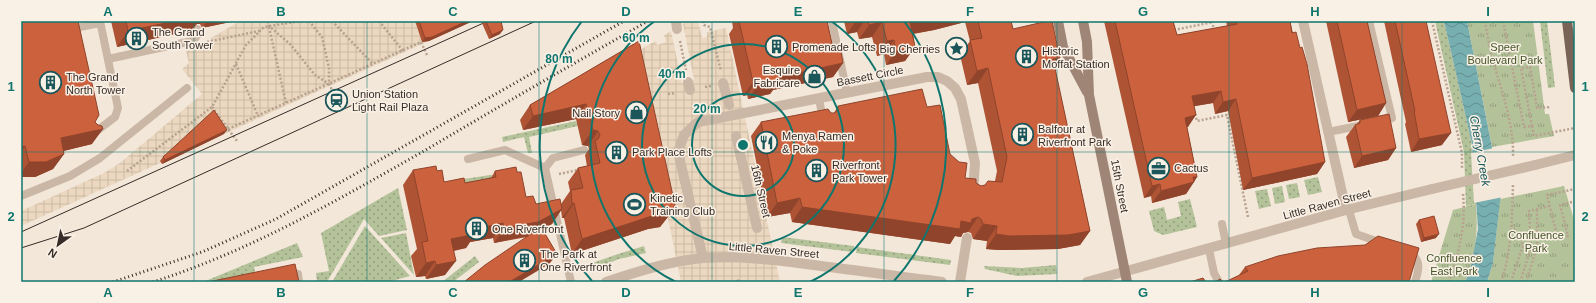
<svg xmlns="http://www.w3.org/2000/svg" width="1596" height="303" viewBox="0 0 1596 303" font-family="Helvetica,sans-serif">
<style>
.grass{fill:url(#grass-dots)}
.park{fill:url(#park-tufts)}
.plaza{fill:url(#plaza-grid)}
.water{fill:url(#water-waves)}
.pier{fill:#f3e7da}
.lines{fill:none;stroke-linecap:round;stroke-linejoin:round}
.path{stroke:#b7a18f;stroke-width:2.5;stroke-dasharray:2 2;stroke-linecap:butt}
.service{stroke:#cbb7a5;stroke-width:8}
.pedestrian{stroke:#cbb7a5;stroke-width:10}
.minor{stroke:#cbb7a5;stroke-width:10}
.secondary{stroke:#9f8576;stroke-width:10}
.primary{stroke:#796357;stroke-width:10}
.tram{stroke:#372c27;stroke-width:1}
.rail{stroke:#372c27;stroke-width:3;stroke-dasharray:1 3;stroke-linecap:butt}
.minor-bridge{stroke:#cbb7a5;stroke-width:10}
.wall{fill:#af5335}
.shaded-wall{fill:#8f442b}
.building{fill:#cc613e;stroke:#8f442b}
.grid{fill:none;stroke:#0f766e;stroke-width:1;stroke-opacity:0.55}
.ring{fill:none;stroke:#0f766e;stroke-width:2}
.labels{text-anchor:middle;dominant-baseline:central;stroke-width:3;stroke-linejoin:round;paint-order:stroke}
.poi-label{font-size:11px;fill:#372c27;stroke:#faf1e6;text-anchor:start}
.park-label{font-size:11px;fill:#455629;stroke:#faf1e6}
.street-label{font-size:11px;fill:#372c27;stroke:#faf1e6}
.water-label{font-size:12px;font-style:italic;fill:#1a565a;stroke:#faf1e6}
.centre{fill:#0f766e;stroke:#faf1e6;stroke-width:2}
.ring-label{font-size:12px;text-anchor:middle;font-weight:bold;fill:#0f766e;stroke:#faf1e6;stroke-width:3;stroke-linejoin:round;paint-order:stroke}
.neatline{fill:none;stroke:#0f766e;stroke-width:1.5}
.grid-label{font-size:13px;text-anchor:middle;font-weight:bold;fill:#0f766e}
</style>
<defs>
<pattern id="grass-dots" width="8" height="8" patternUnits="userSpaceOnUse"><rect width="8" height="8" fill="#b4c299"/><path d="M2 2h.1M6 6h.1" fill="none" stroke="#939e7d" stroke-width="1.8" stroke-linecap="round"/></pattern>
<pattern id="park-tufts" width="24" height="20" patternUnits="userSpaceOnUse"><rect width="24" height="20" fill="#b4c299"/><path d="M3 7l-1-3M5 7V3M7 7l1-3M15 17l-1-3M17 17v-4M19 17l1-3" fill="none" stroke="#939e7d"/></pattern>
<pattern id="plaza-grid" width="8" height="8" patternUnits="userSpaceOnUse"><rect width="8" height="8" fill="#ecd8c0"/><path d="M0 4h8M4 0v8" fill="none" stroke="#cbbaa5"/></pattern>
<pattern id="water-waves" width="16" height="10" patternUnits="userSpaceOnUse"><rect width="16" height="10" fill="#77afb1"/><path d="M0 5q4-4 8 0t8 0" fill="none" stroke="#628f90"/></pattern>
</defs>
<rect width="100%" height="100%" fill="#f3e7da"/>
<g class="grass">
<path d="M 1435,21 L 1444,21 L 1472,144 L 1476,204 L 1466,206 L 1464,152 Z"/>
<path d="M 1540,21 L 1547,21 L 1555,87 L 1548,88 Z"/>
<path d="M 576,121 L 578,126 L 529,137 L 532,153 L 528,153 L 524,137 L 503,142 L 502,137 Z"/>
<path d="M 490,175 L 506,175 L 435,195 L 451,181 Z"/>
<path d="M 1318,177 L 1322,192 L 1308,195 L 1304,180 Z"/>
<path d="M 1297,183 L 1300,197 L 1289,199 L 1286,185 Z"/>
<path d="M 1282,186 L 1285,202 L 1275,204 L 1272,188 Z"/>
<path d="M 398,188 L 407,230 L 379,236 L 364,219 L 327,282 L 317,282 L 316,273 L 329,271 L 321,233 Z"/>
<path d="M 1267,189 L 1271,206 L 1259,209 L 1255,191 Z"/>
<path d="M 1190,199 L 1197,227 L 1163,235 L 1154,231 L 1149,211 L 1164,207 L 1167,220 L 1181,216 L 1178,202 Z"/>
<path d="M 365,226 L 410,276 L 388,282 L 332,282 Z"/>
<path d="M 406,233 L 414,275 L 381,238 Z"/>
<path d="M 782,237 L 854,246 L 853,252 L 781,243 Z"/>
<path d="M 297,243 L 303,257 L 254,267 L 257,282 L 203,282 Z"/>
<path d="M 644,246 L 646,253 L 619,259 L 584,273 L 581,267 L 618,254 Z"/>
<path d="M 857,247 L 951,260 L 950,265 L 856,253 Z"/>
<path d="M 475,256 L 479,262 L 453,282 L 442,282 Z"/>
<path d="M 1056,265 L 1057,274 L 1017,276 L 985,269 L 984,266 L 1022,268 Z"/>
</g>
<g class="park">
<path d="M 1467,21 L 1533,21 L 1545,114 L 1549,114 L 1554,136 L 1492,147 Z"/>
<path d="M 1564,186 L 1575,223 L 1575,282 L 1487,282 L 1493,263 L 1500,199 Z"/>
<path d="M 1476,204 C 1478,231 1476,256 1465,282 L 1431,282 L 1453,210 Z"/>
</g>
<g class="plaza">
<path d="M 240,21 L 415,21 L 421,40 L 424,42 L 429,41 L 21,226 L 21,211 L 104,173 L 120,163 L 202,94 L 182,69 L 189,63 L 186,51 L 212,45 L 211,38 Z"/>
<path d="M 688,21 L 698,21 L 702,38 L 707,37 L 707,32 L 726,28 L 780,282 L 681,282 L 634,53 L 656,41 L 657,45 L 666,42 L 664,35 L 671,31 L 682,83 L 694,80 L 683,24 Z"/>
</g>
<path class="water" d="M 1444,21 L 1467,21 L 1501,193 L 1493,263 L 1487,282 L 1465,282 L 1470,271 L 1478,229 L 1472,144 Z"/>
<path class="pier" d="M 1494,148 L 1503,197 L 1474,203 L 1471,153 Z"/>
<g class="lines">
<g class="path">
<path d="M 268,21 L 269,26 L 290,44 L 315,75 L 329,84"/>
<path d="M 309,21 L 322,37 L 329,68 L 329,84 L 335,96"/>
<path d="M 332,21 L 373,64"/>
<path d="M 379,21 L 403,51"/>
<path d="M 703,21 L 704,25 L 710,27 L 721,71"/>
<path d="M 1037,21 L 1038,27"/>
<path d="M 1212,21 L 1214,30"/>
<path d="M 1432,21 L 1462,153 L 1462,169"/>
<path d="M 1485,21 C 1487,33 1489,45 1492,57 C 1501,90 1514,123 1513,157"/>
<path d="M 1503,21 L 1524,127 L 1532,126 L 1521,68 L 1530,67 L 1537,108 L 1551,107"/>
<path d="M 269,27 L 286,103"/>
<path d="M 1174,30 L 1213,22"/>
<path d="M 680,41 L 686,70"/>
<path d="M 207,42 L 259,31"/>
<path d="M 236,64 L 258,116"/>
<path d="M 705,87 L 711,86"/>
<path d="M 668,94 L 675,93"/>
<path d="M 212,107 L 237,141"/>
<path d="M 1195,114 L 1197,121 L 1227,115 L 1248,217"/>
<path d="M 1532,126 L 1534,136 L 1575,128"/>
<path d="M 228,129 L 421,42 L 427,55"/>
<path d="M 127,171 L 212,107 L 246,45 L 264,27 L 300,21"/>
<path d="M 559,174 L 578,170"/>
<path d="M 1572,202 L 1560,205 L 1568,236 L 1558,239 L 1547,195 L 1575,189"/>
<path d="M 737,280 L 740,282"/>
<path d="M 1449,282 C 1459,251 1466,227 1463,194"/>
<path d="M 1501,282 C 1512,250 1512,217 1513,184"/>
<path d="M 1511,282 L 1523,245 L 1512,225"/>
<path d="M 1520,282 L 1531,248 L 1529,211 L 1549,206"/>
<path d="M 1526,282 L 1537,247 L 1537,209"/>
</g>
<g class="service">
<path d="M 832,21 L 847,93"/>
<path d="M 1369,21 L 1392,118 L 1380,121"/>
<path d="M 70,29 L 100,23"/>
<path d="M 108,59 L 192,41 L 197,36 L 197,29"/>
<path d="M 819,99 L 823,119"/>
<path d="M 1328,132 L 1363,125"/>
<path d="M 94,133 L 115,117 L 118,108 L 100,21"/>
<path d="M 468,159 L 505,150 L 545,168 L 571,282"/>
<path d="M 545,168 L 553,158 L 584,150"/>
<path d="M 21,196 L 70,176 L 100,158 L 187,88"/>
<path d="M 1349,210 L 1356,234 L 1382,243"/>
<path d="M 1222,224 L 1226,244"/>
<path d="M 1209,249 L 1214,273 L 1219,282"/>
<path d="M 1408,252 C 1422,259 1419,270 1415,282"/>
<path d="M 298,274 L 299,282"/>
</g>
<g class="pedestrian">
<path d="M 676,21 L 677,29"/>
<path d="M 688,82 L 690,90"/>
<path d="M 723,83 L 729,105"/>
<path d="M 736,136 L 757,228"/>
</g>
<g class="minor">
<path d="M 1303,21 L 1346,210"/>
<path d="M 1535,165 L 1575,155"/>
<path d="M 703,258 L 678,152 L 684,135 L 698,122 L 927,77 L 938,77 L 947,81 L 955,88 L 961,99 L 975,163 L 973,192"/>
<path d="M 606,282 C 636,272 670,261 703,258 C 742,255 783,261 821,266 C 862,271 902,277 942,282"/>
<path d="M 960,282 L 967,238"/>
<path d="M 1087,282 L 1346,210 L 1432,189"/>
</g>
<g class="secondary">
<path d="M 1058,21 L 1063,47 L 1087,92"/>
<path d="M 1083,21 L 1087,42 L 1089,95 L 1127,282"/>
</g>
<path class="primary" d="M 1567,21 L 1575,88"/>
<g class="tram">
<path d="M 21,232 L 488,21"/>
<path d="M 21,248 L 84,228 L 536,21"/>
</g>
<g class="rail">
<path d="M 113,282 L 202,252 L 276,219 L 624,21"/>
<path d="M 153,282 C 252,250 334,202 424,151 C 498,107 573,64 648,21"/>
</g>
<path class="minor-bridge" d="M 1432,189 L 1535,165"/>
</g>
<g class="wall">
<path d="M 21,21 L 95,122 L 92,144 L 64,151 L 64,154 L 53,169 L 35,177 L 21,177 Z"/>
<path d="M 111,21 L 235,21 L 202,28 L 200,24 L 197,24 L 192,30 L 117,47 Z"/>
<path d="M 415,21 L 473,21 L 429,41 L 422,42 Z"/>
<path d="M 481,21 L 501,21 L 500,34 L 489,39 Z"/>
<path d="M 732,21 L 827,21 L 833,48 L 843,63 L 833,77 L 773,90 L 770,94 L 748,99 L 747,95 L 743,96 L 729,34 L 733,28 Z"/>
<path d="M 844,21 L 1011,21 L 1013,29 L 1054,66 L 1090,231 L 1080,245 L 1058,249 L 999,250 L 986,249 L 987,241 L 973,239 L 971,233 L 968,232 L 963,233 L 961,237 L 955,236 L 950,244 L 792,222 L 790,213 L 767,217 L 751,136 L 761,122 L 831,113 L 834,113 L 838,106 L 927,107 L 950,154 L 965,178 L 976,183 L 981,186 L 985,185 L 995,181 L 997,171 L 978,83 L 967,85 L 960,55 L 970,41 L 965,22 L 934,30 L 913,34 L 915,47 L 905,61 L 886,65 L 884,54 L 877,56 L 872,37 L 859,39 L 857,32 L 847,34 Z"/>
<path d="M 1104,21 L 1173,21 L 1177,35 L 1227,26 L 1226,21 L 1290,21 L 1325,162 L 1317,174 L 1243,190 L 1228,111 L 1215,114 L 1213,103 L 1194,106 L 1188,127 L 1187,127 L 1197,177 L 1186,194 L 1152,203 L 1151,196 L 1144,198 Z"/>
<path d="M 1326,21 L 1367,21 L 1386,103 L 1378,116 L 1348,122 Z"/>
<path d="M 1384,21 L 1426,21 L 1442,145 L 1411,152 L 1405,124 L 1406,122 Z"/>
<path d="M 639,41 L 671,213 L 660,227 L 648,229 L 572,254 L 564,218 L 562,218 L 561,210 L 552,224 L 542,229 L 557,254 L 549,264 L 527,237 L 494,243 L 493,238 L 470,242 L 466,248 L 454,251 L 445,275 L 426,279 L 425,276 L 416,277 L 411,256 L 417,249 L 403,185 L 413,170 L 437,171 L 444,182 L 465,183 L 491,178 L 495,171 L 517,172 L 526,197 L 536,204 L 561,204 L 570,191 L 568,182 L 578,168 L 587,166 L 585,155 L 589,149 L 588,146 L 582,145 L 576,119 L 523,130 L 520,120 L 530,105 Z"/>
<path d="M 1360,120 L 1396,148 L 1388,160 L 1354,168 L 1346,137 L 1355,125 L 1357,124 Z"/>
<path d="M 224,134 L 162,164 L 160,161 L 163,157 Z"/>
<path d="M 1419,220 L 1436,238 L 1421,242 L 1416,224 Z"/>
<path d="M 1245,267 L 1409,282 L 1239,275 Z"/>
</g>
<g class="shaded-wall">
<path d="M 175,21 L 202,21 L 200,24 L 196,24 L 192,30 L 117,47 L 128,31 Z"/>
<path d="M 207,21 L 235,21 L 202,28 Z"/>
<path d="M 467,21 L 473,21 L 429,41 L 422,42 L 425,38 Z"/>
<path d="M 856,21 L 864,21 L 857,32 L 847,34 Z"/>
<path d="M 915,21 L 966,21 L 965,22 L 934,30 L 900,36 L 910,22 Z"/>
<path d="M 882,22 L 872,37 L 859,39 L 869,25 Z"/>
<path d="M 503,30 L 500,34 L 489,39 L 492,35 Z"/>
<path d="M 894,40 L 884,54 L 877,56 L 887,41 Z"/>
<path d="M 915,47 L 905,61 L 886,65 L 896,51 Z"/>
<path d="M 1060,58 L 1050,72 L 1053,59 Z"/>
<path d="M 843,63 L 833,77 L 773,90 L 770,94 L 748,99 L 758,85 L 780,77 Z"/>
<path d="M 988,68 L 978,83 L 967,85 L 977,71 Z"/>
<path d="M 757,81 L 747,95 L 743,96 L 753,82 Z"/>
<path d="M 1221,91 L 1213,103 L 1184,108 L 1192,96 Z"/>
<path d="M 1236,99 L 1228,111 L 1215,114 L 1223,102 Z"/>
<path d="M 1386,103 L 1378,116 L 1348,122 L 1357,110 Z"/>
<path d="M 586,104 L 576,119 L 523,130 L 533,116 Z"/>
<path d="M 1196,115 L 1188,127 L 1176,130 L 1185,118 Z"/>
<path d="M 103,129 L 92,144 L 50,154 L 61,138 Z"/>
<path d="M 227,130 L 224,134 L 162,164 L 165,160 Z"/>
<path d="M 593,130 L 598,131 L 588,146 L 582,145 Z"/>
<path d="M 1451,133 L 1442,145 L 1411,152 L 1419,139 Z"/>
<path d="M 25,146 L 21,152 L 21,147 Z"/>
<path d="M 1396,148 L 1388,160 L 1354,168 L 1362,156 Z"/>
<path d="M 64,154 L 53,169 L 35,177 L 21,177 L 21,173 L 29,162 Z"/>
<path d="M 1325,162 L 1317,174 L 1243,190 L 1252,178 Z"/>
<path d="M 1193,177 L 1197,177 L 1193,183 L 1194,182 L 1186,194 L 1152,203 L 1161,191 Z"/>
<path d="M 1160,184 L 1151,196 L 1144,198 L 1152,186 Z"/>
<path d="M 800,198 L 790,213 L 767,217 L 777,203 Z"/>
<path d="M 574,203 L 564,218 L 562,218 L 572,204 Z"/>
<path d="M 802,207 L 961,221 L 972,219 L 978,217 L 968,232 L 963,233 L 961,237 L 955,236 L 950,244 L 792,222 Z"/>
<path d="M 562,209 L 552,224 L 528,236 L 494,243 L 504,228 Z"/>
<path d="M 671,213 L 660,227 L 648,229 L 572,254 L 582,239 L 658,214 Z"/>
<path d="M 503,223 L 493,238 L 470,242 L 466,248 L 441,253 L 451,239 L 475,229 Z"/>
<path d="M 983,224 L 997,226 L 987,241 L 973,239 Z"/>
<path d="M 1090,231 L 1080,245 L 1058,249 L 999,250 L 986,249 L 996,234 Z"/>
<path d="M 1439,234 L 1436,238 L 1421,242 L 1424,238 Z"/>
<path d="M 557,254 L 549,264 L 519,282 L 509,282 Z"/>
<path d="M 435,261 L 425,276 L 416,277 L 426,263 Z"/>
<path d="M 456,261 L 445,275 L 426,279 L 436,265 Z"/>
</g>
<g class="building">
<path d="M 21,21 L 78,21 L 99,115 L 95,122 L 98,125 L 102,126 L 103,129 L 61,138 L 64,154 L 46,162 L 29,162 L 25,146 L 21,147 Z"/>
<path d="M 126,21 L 175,21 L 128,31 Z"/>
<path d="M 419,21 L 467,21 L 432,37 L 425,38 Z"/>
<path d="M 486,21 L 501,21 L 503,30 L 492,35 Z"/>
<path d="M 739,21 L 827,21 L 833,48 L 840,46 L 843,63 L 780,77 L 780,80 L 758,85 L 757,81 L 753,82 Z"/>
<path d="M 868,21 L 915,21 L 910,22 L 915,47 L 896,51 L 894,40 L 887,41 L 882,22 L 869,25 Z"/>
<path d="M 978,21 L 1011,21 L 1013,29 L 1048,21 L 1052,21 L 1060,58 L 1053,59 L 1090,231 L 1068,235 L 1009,236 L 996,234 L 997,226 L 983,224 L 981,219 L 978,217 L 972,219 L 971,223 L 961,221 L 960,229 L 802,207 L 800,198 L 777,203 L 761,122 L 828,109 L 831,113 L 834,113 L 838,110 L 838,106 L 922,89 L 927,107 L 940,105 L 950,154 L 959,162 L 967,163 L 965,178 L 976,179 L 976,183 L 981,186 L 985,185 L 988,181 L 1002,182 L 1007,157 L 988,68 L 977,71 L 970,40 L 982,38 Z"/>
<path d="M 1115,21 L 1173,21 L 1177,35 L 1237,24 L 1236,21 L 1290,21 L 1292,33 L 1296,32 L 1300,48 L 1302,47 L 1307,64 L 1325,162 L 1252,178 L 1236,99 L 1223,102 L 1221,91 L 1192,96 L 1196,115 L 1185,118 L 1197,177 L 1193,177 L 1194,182 L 1161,191 L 1160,184 L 1152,186 Z"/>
<path d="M 1337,21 L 1367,21 L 1386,103 L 1357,110 Z"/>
<path d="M 1395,21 L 1426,21 L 1451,133 L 1419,139 L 1414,111 L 1415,111 Z"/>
<path d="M 639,41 L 675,205 L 671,213 L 658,214 L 582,239 L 574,203 L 572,204 L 571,190 L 583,188 L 578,168 L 600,163 L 595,141 L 598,139 L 600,135 L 598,131 L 593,130 L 586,104 L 533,116 L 530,105 Z"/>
<path d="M 214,110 L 227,130 L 165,160 L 163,157 Z"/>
<path d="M 1389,114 L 1396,148 L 1362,156 L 1355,125 L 1360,123 L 1360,120 Z"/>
<path d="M 436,166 L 437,171 L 442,170 L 444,182 L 464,178 L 465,183 L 496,177 L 495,171 L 516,167 L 517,172 L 521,172 L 526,197 L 533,196 L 536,204 L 560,199 L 562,209 L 538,222 L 504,228 L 503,223 L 475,229 L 476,234 L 451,239 L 456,261 L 436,265 L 435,261 L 426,263 L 422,242 L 428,241 L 413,170 Z"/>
<path d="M 1434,216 L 1439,234 L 1424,238 L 1419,220 Z"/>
<path d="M 541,227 L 557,254 L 509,282 L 464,282 L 485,265 Z"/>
<path d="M 1378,236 L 1419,248 L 1409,282 L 1225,282 L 1248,271 L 1245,267 L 1278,256 L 1317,248 L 1365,245 Z"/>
<path d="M 295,264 L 299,282 L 208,282 Z"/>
<path d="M 1203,278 L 1206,282 L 1190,282 Z"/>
<path d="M 1220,279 L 1223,282 L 1215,282 Z"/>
</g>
<path class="grid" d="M 194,21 L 194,282M 367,21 L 367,282M 539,21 L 539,282M 712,21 L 712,282M 884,21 L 884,282M 1057,21 L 1057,282M 1229,21 L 1229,282M 1402,21 L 1402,282M 21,152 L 1575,152"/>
<g class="ring">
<circle cx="743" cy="145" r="51"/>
<circle cx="743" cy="145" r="101"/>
<path d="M676 282A152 152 0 0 1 655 21M831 21A152 152 0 0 1 810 282"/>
<path d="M592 281A203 203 0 0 1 582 21M904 21A203 203 0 0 1 894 281"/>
</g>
<defs>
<symbol id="building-ring" viewBox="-11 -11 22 22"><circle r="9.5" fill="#faf1e6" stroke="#1a565a" stroke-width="1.5"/><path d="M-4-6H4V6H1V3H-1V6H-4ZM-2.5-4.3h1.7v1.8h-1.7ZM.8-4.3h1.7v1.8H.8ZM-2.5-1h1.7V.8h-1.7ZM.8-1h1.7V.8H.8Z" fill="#1a565a"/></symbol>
<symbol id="sight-ring" viewBox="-11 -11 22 22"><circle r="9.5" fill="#faf1e6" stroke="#1a565a" stroke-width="1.5"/><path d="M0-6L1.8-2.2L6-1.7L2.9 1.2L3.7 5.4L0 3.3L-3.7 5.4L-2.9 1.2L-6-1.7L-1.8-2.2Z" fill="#1a565a"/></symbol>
<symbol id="shop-ring" viewBox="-11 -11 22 22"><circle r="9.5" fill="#faf1e6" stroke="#1a565a" stroke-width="1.5"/><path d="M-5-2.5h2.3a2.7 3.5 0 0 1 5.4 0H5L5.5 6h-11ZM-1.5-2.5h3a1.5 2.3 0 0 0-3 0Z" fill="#1a565a"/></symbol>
<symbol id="station-ring" viewBox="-11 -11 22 22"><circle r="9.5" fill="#faf1e6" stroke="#1a565a" stroke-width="1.5"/><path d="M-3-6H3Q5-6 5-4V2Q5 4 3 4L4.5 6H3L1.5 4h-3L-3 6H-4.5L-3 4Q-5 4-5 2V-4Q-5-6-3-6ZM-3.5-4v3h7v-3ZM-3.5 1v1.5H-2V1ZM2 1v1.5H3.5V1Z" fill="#1a565a"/></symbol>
<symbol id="restaurant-ring" viewBox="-11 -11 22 22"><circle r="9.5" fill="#faf1e6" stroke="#1a565a" stroke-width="1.5"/><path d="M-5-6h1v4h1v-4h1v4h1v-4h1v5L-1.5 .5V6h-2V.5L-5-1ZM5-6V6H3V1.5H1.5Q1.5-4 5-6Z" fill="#1a565a"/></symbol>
<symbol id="office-ring" viewBox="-11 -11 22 22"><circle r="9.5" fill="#faf1e6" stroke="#1a565a" stroke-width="1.5"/><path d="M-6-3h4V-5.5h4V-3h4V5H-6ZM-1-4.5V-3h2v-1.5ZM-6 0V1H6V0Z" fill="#1a565a"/></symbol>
<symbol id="stadium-ring" viewBox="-11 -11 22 22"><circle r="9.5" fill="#faf1e6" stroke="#1a565a" stroke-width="1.5"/><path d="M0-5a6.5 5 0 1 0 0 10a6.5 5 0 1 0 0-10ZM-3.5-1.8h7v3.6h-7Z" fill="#1a565a"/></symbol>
</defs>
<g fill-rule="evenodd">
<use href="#building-ring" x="124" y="26" width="25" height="25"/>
<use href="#building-ring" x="764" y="34" width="25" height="25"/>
<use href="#sight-ring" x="944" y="36" width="25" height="25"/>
<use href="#building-ring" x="1014" y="44" width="25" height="25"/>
<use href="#shop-ring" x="802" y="64" width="25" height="25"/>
<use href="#building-ring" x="38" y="70" width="25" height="25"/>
<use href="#station-ring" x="324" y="88" width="25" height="25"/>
<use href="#shop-ring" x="624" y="100" width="25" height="25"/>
<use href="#building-ring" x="1010" y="122" width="25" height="25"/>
<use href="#restaurant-ring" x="754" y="130" width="25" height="25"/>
<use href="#building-ring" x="604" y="140" width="25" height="25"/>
<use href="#office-ring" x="1146" y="156" width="25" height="25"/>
<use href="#building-ring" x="804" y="158" width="25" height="25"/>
<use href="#stadium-ring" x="622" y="192" width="25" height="25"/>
<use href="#building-ring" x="464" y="216" width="25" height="25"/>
<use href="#building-ring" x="512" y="248" width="25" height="25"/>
</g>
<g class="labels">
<g class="poi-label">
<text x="152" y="32">The Grand<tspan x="152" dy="13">South Tower</tspan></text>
<text x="792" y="47">Promenade Lofts</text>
<text x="940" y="49" text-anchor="end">Big Cherries</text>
<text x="1042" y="51">Historic<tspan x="1042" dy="13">Moffat Station</tspan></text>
<text x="800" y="70" text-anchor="end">Esquire<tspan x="800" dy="13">Fabricare</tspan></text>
<text x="66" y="77">The Grand<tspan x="66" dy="13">North Tower</tspan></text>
<text x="352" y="94">Union Station<tspan x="352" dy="13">Light Rail Plaza</tspan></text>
<text x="620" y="113" text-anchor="end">Nail Story</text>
<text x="1038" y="129">Balfour at<tspan x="1038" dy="13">Riverfront Park</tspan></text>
<text x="782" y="136">Menya Ramen<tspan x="782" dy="13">&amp; Poke</tspan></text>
<text x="632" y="152">Park Place Lofts</text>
<text x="832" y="165">Riverfront<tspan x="832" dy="13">Park Tower</tspan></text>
<text x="1174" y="168">Cactus</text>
<text x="650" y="198">Kinetic<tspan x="650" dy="13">Training Club</tspan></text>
<text x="492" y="229">One Riverfront</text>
<text x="540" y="254">The Park at<tspan x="540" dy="13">One Riverfront</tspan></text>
</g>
<g class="park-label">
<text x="1505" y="47">Speer<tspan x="1505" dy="13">Boulevard Park</tspan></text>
<text x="1536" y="235">Confluence<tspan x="1536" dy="13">Park</tspan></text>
<text x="1454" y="258">Confluence<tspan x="1454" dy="13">East Park</tspan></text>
</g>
<g class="street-label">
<text transform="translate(870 76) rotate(-11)">Bassett Circle</text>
<text transform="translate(1120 186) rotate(79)">15th Street</text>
<text transform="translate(761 191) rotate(77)">16th Street</text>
<text transform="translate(1327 204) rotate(-15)">Little Raven Street</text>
<text transform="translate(774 250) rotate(5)">Little Raven Street</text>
</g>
<g class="water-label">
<text transform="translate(1480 151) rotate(80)">Cherry Creek</text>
</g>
</g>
<circle cx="743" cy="145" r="6" class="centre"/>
<g class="ring-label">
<text x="636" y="42">60 m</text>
<text x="559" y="63">80 m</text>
<text x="672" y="78">40 m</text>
<text x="707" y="113">20 m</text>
</g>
<rect width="1596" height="303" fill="none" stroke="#faf1e6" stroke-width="44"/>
<g transform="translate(58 245) rotate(213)" stroke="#faf1e6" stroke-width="3" paint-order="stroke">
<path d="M0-3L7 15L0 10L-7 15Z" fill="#372c27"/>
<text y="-6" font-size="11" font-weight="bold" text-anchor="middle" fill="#372c27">N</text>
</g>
<rect x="22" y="22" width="1552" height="259" class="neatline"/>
<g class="grid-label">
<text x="108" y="16">A</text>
<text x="281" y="16">B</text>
<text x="453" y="16">C</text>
<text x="626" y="16">D</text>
<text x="798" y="16">E</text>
<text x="970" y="16">F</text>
<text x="1143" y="16">G</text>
<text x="1315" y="16">H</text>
<text x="1488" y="16">I</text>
<text x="11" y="91">1</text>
<text x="1585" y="91">1</text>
<text x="11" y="221">2</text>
<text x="1585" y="221">2</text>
<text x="108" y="297">A</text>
<text x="281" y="297">B</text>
<text x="453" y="297">C</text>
<text x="626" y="297">D</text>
<text x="798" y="297">E</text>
<text x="970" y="297">F</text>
<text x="1143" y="297">G</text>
<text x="1315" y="297">H</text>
<text x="1488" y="297">I</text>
</g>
</svg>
